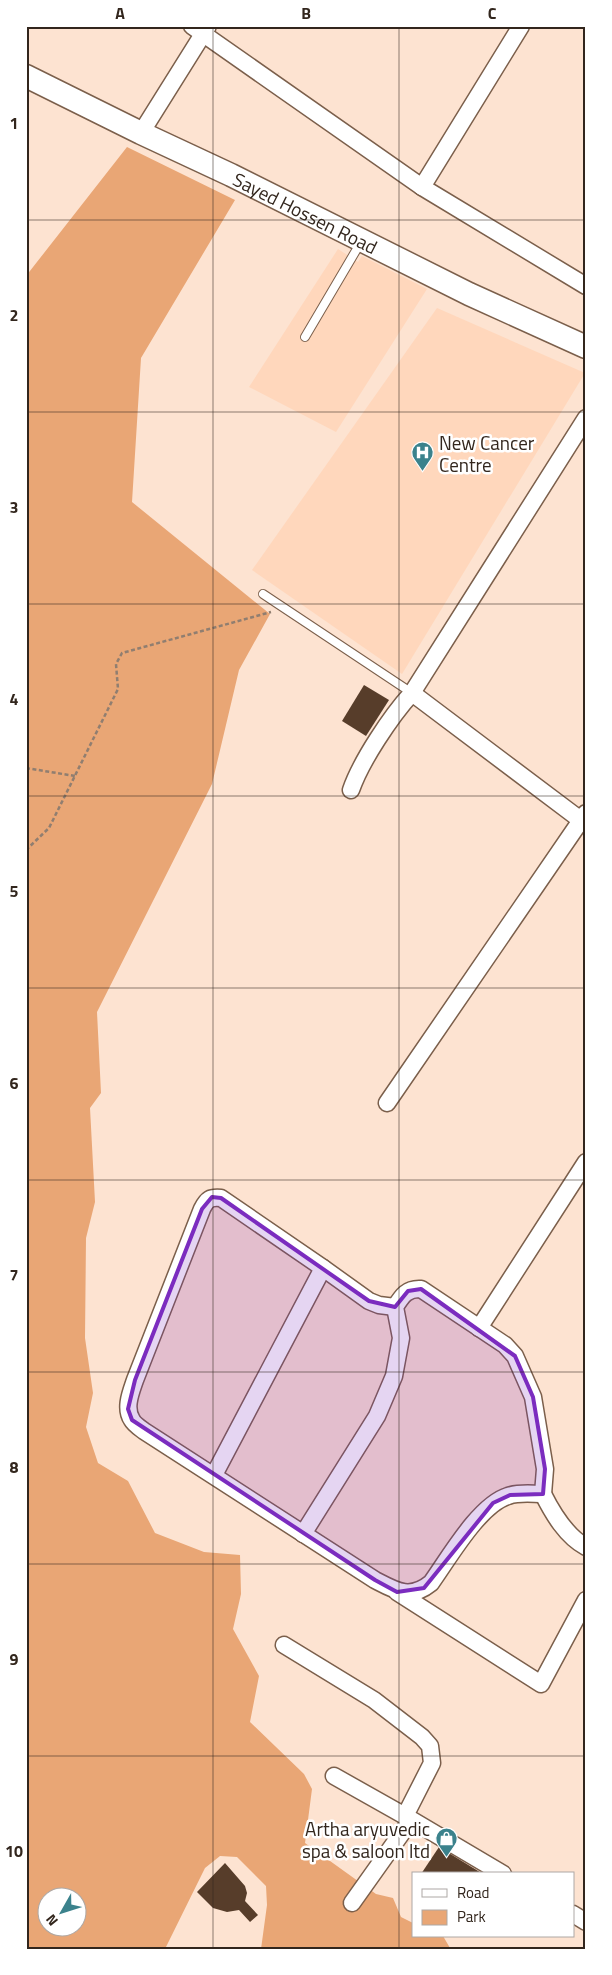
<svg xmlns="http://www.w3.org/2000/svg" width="612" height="1975" viewBox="0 0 612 1975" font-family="'Titillium Web',sans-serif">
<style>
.built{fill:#ffd7bc}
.green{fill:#e9a675;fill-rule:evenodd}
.building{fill:#573d2a}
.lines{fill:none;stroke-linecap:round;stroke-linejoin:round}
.service-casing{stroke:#7b5f4b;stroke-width:10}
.minor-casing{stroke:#7b5f4b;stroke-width:19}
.secondary-casing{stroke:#7b5f4b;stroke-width:25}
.path{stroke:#907e70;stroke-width:2.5;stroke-dasharray:4 2.5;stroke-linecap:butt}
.service{stroke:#fff;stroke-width:8}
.minor{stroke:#fff;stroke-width:16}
.secondary{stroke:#fff;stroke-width:22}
.marked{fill:#7b2cbf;fill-opacity:0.2;stroke:#7b2cbf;stroke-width:4;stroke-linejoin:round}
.grid{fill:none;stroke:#32261d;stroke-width:1;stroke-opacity:0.55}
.labels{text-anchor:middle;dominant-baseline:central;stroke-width:5;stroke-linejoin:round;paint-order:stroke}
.street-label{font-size:19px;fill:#32261d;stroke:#fff}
.poi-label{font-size:19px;fill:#32261d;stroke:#fff;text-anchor:start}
.neatline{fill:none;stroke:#32261d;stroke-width:2}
.grid-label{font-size:16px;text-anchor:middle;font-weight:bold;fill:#32261d}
</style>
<rect width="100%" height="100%" fill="#fde3d1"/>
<g class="built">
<path d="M 338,249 L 358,262 L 362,256 L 427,289 L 336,432 L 249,387 Z"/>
<path d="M 437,308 L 585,373 L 402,674 L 252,570 Z"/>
</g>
<path class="green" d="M 127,147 L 235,200 L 141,358 L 132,502 L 270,614 L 239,670 L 212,784 L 97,1012 L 101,1093 L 90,1108 L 95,1202 L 86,1238 L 85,1338 L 93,1393 L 86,1427 L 98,1463 L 128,1481 L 155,1533 L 204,1552 L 240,1555 L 241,1594 L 233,1629 L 259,1676 L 250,1722 L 304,1774 L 312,1789 L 305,1843 L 376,1894 L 393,1898 L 401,1917 L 413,1923 L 413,1936 L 443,1936 L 450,1948 L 452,1949 L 261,1949 L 267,1905 L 266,1886 L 237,1857 L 220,1856 L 205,1868 L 165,1949 L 26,1949 L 26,276 ZM 48,1898 L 78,1898 L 78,1928 L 48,1928 Z"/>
<g class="building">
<path d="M 364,685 L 389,700 L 366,736 L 342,721 Z"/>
<path d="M 439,1847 L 483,1874 L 421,1874 Z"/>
<path d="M 225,1863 L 245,1886 L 247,1893 L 245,1901 L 258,1915 L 250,1922 L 239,1910 L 227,1912 L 213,1908 L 197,1892 Z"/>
</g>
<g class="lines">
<defs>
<g id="service">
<path d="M 305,337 L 361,242"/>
<path d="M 263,594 L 412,693"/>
</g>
<g id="minor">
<path d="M 192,26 L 422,187 L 586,286"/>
<path d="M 141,133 L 208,26"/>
<path d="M 422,187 L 521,26"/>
<path d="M 412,693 L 586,824"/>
<path d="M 351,790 C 361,761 391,716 412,693 L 586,418"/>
<path d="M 387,1103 L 586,813"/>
<path d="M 395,1307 L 379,1305 L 369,1301 L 323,1268 L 221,1198 C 210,1197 207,1199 202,1209 L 135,1380 C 131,1392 124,1408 132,1420 C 134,1424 140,1428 144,1431 L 375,1580 C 396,1591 410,1600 431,1583 C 449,1558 479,1505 508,1496 C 519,1492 532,1494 543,1494"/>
<path d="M 479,1328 L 586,1162"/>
<path d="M 214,1475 L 323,1268"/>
<path d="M 543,1494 C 553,1514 566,1536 586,1547"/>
<path d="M 303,1534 L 377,1416 L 394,1376 L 401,1338 L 395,1307 C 402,1296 407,1288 421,1289 L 505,1345 L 515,1356 L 533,1397 L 545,1469 L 543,1494"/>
<path d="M 397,1592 L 541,1684 L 586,1600"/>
<path d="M 284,1645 L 374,1700 L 422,1737 L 430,1746 L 432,1763 L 405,1816 L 503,1874"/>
<path d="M 334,1776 L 405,1816"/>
<path d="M 352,1903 L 411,1820"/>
<path d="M 573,1914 L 586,1922"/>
</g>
<g id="secondary">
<path id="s1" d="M 26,76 L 141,133 L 231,175 L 469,294 L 586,347"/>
</g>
</defs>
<use href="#service" class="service-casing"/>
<use href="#minor" class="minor-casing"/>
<use href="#secondary" class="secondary-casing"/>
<g class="path">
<path d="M 26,768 L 75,776"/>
<path d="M 26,850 L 49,828 L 118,689 L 116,664 L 122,653 L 271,612"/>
</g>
<use href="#service" class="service"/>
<use href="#minor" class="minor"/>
<use href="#secondary" class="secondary"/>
</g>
<path class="marked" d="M 212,1197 L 221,1198 L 369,1301 L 395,1307 L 408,1291 L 421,1289 L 515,1356 L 533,1397 L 545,1469 L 543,1494 L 510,1495 L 493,1503 L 424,1588 L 397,1592 L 375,1580 L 132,1420 L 128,1409 L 135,1380 L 202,1209 Z"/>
<path class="grid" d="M 213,26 L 213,1949M 399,26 L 399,1949M 26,220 L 586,220M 26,412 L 586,412M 26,604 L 586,604M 26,796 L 586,796M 26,988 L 586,988M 26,1180 L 586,1180M 26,1372 L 586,1372M 26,1564 L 586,1564M 26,1756 L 586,1756"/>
<defs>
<symbol id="hospital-pin" viewBox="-11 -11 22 30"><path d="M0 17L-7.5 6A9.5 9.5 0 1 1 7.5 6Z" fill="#3b828c" stroke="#fff"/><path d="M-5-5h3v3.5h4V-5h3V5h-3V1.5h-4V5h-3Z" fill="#fff"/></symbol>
<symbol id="shop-pin" viewBox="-11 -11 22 30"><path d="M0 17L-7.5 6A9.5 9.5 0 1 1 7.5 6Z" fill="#3b828c" stroke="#fff"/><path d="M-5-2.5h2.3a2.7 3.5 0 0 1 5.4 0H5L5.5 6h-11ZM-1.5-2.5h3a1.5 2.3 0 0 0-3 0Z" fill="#fff"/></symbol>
</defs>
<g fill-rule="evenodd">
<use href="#hospital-pin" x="410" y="440" width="25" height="34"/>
<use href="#shop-pin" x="434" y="1826" width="25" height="34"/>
</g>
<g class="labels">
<g class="street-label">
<text stroke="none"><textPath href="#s1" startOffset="311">Sayed Hossen Road</textPath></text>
</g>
<g class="poi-label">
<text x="439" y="442">New Cancer<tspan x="439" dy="22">Centre</tspan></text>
<text x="430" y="1828" text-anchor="end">Artha aryuvedic<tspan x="430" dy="22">spa &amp; saloon ltd</tspan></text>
</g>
</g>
<rect width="612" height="1975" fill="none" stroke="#ffffff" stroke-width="55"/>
<rect x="412" y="1872" width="162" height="65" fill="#ffffff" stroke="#ada8a5"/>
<rect x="422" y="1889" width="25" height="8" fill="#ffffff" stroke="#ada8a5"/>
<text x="457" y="1898" font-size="15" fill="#32261d">Road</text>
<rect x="422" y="1910" width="25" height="15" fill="#e9a675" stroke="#ada8a5"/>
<text x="457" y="1922" font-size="15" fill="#32261d">Park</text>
<g transform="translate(62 1912) rotate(231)"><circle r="24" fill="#ffffff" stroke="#ada8a5"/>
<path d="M0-4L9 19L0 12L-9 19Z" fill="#3b828c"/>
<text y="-8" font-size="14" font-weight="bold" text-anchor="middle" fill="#32261d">N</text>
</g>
<rect x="28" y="28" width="556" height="1920" class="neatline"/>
<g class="grid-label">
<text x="120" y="19">A</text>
<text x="306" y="19">B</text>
<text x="492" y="19">C</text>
<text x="14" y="129">1</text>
<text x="14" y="321">2</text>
<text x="14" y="513">3</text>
<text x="14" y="705">4</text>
<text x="14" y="897">5</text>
<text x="14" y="1089">6</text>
<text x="14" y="1281">7</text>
<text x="14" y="1473">8</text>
<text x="14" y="1665">9</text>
<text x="14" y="1857">10</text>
</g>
</svg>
